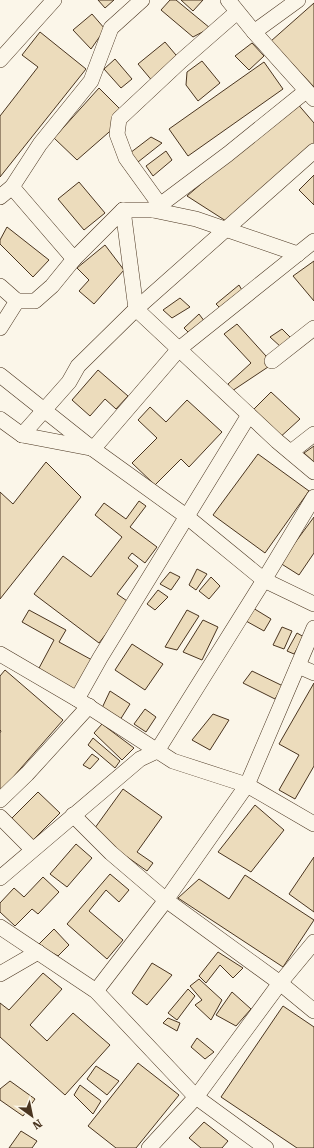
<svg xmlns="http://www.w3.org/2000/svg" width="314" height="1148" viewBox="0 0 314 1148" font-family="'Roboto Serif',serif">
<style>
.building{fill:#ecdcbc;stroke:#4a3520}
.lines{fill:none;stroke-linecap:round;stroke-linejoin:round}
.minor-casing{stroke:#4a3520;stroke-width:16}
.minor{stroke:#fbf6e9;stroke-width:15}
</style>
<rect width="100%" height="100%" fill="#fbf6e9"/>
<g class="building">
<path d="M 98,0 L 114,0 L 105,8 Z"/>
<path d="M 170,0 L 176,0 L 210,28 L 193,37 L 161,10 Z"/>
<path d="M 181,0 L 203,0 L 193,11 Z"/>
<path d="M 314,3 L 314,87 L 271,41 Z"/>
<path d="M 92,14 L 105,29 L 91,49 L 73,30 Z"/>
<path d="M 40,32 L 86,69 L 0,177 L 0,116 L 38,67 L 22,55 Z"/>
<path d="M 165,42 L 181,61 L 154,83 L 138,64 Z"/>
<path d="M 252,43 L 264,56 L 249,70 L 235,56 Z"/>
<path d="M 115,59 L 132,79 L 121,88 L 104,69 Z"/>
<path d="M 202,61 L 220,83 L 198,101 L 186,85 L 187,72 Z"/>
<path d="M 264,62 L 283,89 L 188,156 L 169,129 Z"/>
<path d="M 99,88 L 121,110 L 116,126 L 77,160 L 54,138 Z"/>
<path d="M 296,102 L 314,123 L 314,145 L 226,221 L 187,196 Z"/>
<path d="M 151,137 L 162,143 L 138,162 L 130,153 Z"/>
<path d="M 166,151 L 172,160 L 153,176 L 146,166 Z"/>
<path d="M 314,175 L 314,205 L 299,190 Z"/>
<path d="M 79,182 L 105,213 L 84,230 L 58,199 Z"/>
<path d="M 7,227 L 49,260 L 33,277 L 0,244 L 0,240 Z"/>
<path d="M 105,245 L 124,270 L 94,304 L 79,291 L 89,280 L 77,268 Z"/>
<path d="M 314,261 L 314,301 L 293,276 Z"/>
<path d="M 239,285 L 243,292 L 221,309 L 216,304 Z"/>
<path d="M 180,298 L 190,307 L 172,318 L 163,310 Z"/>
<path d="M 199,314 L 205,322 L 190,334 L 184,328 Z"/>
<path d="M 237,324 L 266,356 L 268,367 L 232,391 L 228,384 L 251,363 L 224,334 Z"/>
<path d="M 282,329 L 292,339 L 281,347 L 270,337 Z"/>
<path d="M 98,370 L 128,396 L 116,409 L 105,399 L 90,416 L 72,400 Z"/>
<path d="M 271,392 L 300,419 L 277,440 L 254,409 Z"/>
<path d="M 187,400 L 222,432 L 189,467 L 181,459 L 155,485 L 132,463 L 157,438 L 138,420 L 150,407 L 166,422 Z"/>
<path d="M 314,446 L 314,462 L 304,453 Z"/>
<path d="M 258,454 L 309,491 L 265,553 L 213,515 Z"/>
<path d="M 46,462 L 81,497 L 0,599 L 0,492 L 13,504 Z"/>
<path d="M 139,501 L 146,506 L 130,527 L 157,547 L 145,563 L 132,553 L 128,558 L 138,566 L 117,594 L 130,603 L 99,643 L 34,594 L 63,556 L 91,577 L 122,537 L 95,515 L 104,503 L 126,519 Z"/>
<path d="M 314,517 L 314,553 L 299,575 L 280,563 Z"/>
<path d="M 197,569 L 207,574 L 196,590 L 189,585 Z"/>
<path d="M 170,572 L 180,577 L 171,590 L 160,584 Z"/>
<path d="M 211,577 L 220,586 L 209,599 L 199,591 Z"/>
<path d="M 158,590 L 168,597 L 155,610 L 147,604 Z"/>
<path d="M 253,608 L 271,619 L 264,631 L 246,621 Z"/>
<path d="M 29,610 L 66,630 L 59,642 L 92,660 L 75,691 L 38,670 L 54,640 L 22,622 Z"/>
<path d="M 187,610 L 199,616 L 177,650 L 165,647 Z"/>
<path d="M 203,620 L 218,627 L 202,660 L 183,652 Z"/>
<path d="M 282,627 L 292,631 L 284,649 L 273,645 Z"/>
<path d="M 297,633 L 304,637 L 294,654 L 287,651 Z"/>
<path d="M 132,644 L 163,664 L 145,690 L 115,670 Z"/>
<path d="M 5,670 L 63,720 L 0,792 L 0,733 L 1,731 L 0,730 L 0,676 Z"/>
<path d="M 252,671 L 283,686 L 275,699 L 243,683 Z"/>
<path d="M 314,683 L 314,766 L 295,799 L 279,790 L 299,755 L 279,744 Z"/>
<path d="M 110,691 L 130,704 L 120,720 L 102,708 Z"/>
<path d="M 145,709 L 156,717 L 146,732 L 134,724 Z"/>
<path d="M 213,714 L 229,720 L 210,750 L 192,740 Z"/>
<path d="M 102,724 L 134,748 L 122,760 L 94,733 Z"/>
<path d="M 93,738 L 120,761 L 115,768 L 88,745 Z"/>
<path d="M 92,754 L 99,759 L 90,769 L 83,765 Z"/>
<path d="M 123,789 L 162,817 L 137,852 L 153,863 L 147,871 L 92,832 Z"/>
<path d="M 38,792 L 60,813 L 31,842 L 10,820 Z"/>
<path d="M 255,805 L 284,830 L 251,872 L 218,852 Z"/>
<path d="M 76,844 L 92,858 L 67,887 L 50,874 Z"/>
<path d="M 314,857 L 314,912 L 289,894 Z"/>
<path d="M 110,874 L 129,890 L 119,902 L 106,890 L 89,911 L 123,940 L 107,959 L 67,924 Z"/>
<path d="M 245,875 L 314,920 L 283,967 L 178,898 L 199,879 L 229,899 Z"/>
<path d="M 43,877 L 59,892 L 38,914 L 32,909 L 15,926 L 0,912 L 0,903 L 14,888 L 24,897 Z"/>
<path d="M 54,929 L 69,945 L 58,956 L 38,945 Z"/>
<path d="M 218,952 L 243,968 L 233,978 L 220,965 L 206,983 L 199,976 Z"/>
<path d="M 152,963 L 172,975 L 147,1005 L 132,993 Z"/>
<path d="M 43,973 L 62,989 L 30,1025 L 47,1041 L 73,1013 L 110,1045 L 65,1095 L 0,1037 L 0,1003 L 9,1010 Z"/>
<path d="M 199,979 L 222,1000 L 211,1020 L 195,1005 L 202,1000 L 190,986 Z"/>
<path d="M 188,989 L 195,996 L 177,1020 L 168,1013 Z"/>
<path d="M 232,992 L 251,1009 L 236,1026 L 216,1015 Z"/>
<path d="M 283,1006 L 314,1027 L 314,1148 L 297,1148 L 221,1097 Z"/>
<path d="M 168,1018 L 180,1023 L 177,1031 L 163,1023 Z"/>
<path d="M 197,1038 L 214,1052 L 205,1059 L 191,1047 Z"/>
<path d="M 138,1063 L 179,1095 L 136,1148 L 116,1148 L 88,1126 Z"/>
<path d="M 96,1066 L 119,1081 L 107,1095 L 87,1079 Z"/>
<path d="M 10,1081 L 35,1099 L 23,1116 L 0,1100 L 0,1089 Z"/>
<path d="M 80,1085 L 101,1101 L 93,1114 L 74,1095 Z"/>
<path d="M 204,1122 L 228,1141 L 222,1148 L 201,1148 L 189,1138 Z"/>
<path d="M 21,1131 L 37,1141 L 32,1148 L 9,1148 Z"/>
</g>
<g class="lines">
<defs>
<g id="minor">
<path d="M 228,0 L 254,32 L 314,99"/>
<path d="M 254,32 L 298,0"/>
<path d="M 0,60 L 54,0"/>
<path d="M 12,187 L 40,144 L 91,81 L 111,28 L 142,0"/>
<path d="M 0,197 L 12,187 L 74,259 L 123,210 L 136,309 L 277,441 L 314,472"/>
<path d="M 160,205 L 126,158 L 117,134 L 119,119 L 181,61 L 237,12"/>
<path d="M 123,210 L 153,210 L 160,205 L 228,154 L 306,91"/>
<path d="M 153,210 L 196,219 L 298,254"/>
<path d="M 0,286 L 17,301"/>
<path d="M 0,328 L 17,301 L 35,301 L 52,286 L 74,259"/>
<path d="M 272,361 L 314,328"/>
<path d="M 0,375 L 93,449 L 186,516 L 264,580 L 314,604"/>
<path d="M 0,419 L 22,435 L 90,448"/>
<path d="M 22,435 L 69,382 L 78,366 L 136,309 L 314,151"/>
<path d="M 93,449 L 179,349 L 314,241"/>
<path d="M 291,452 L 314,434"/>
<path d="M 0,654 L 77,699 L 173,761 L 247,785 L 314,824"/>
<path d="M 298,666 L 314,673"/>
<path d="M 77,699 L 100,658 L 249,415"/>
<path d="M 0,800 L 27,774 L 89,706"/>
<path d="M 73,815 L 111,853 L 166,900 L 280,983 L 314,1011"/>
<path d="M 0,817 L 32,849"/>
<path d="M 0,878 L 140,759 L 157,751 L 264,580 L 314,497"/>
<path d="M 0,927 L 96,991 L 196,1097 L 266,1148"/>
<path d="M 0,974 L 38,952"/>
<path d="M 96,991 L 166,900 L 247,785 L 314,628"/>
<path d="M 149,1148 L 196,1097 L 280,983 L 314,942"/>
</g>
</defs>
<use href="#minor" class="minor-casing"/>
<use href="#minor" class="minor"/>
</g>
<g transform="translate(32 1116) rotate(147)" stroke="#fbf6e9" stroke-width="3" paint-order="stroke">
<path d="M0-3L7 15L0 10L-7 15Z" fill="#4a3520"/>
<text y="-6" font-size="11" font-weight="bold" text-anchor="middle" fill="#4a3520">N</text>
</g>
</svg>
